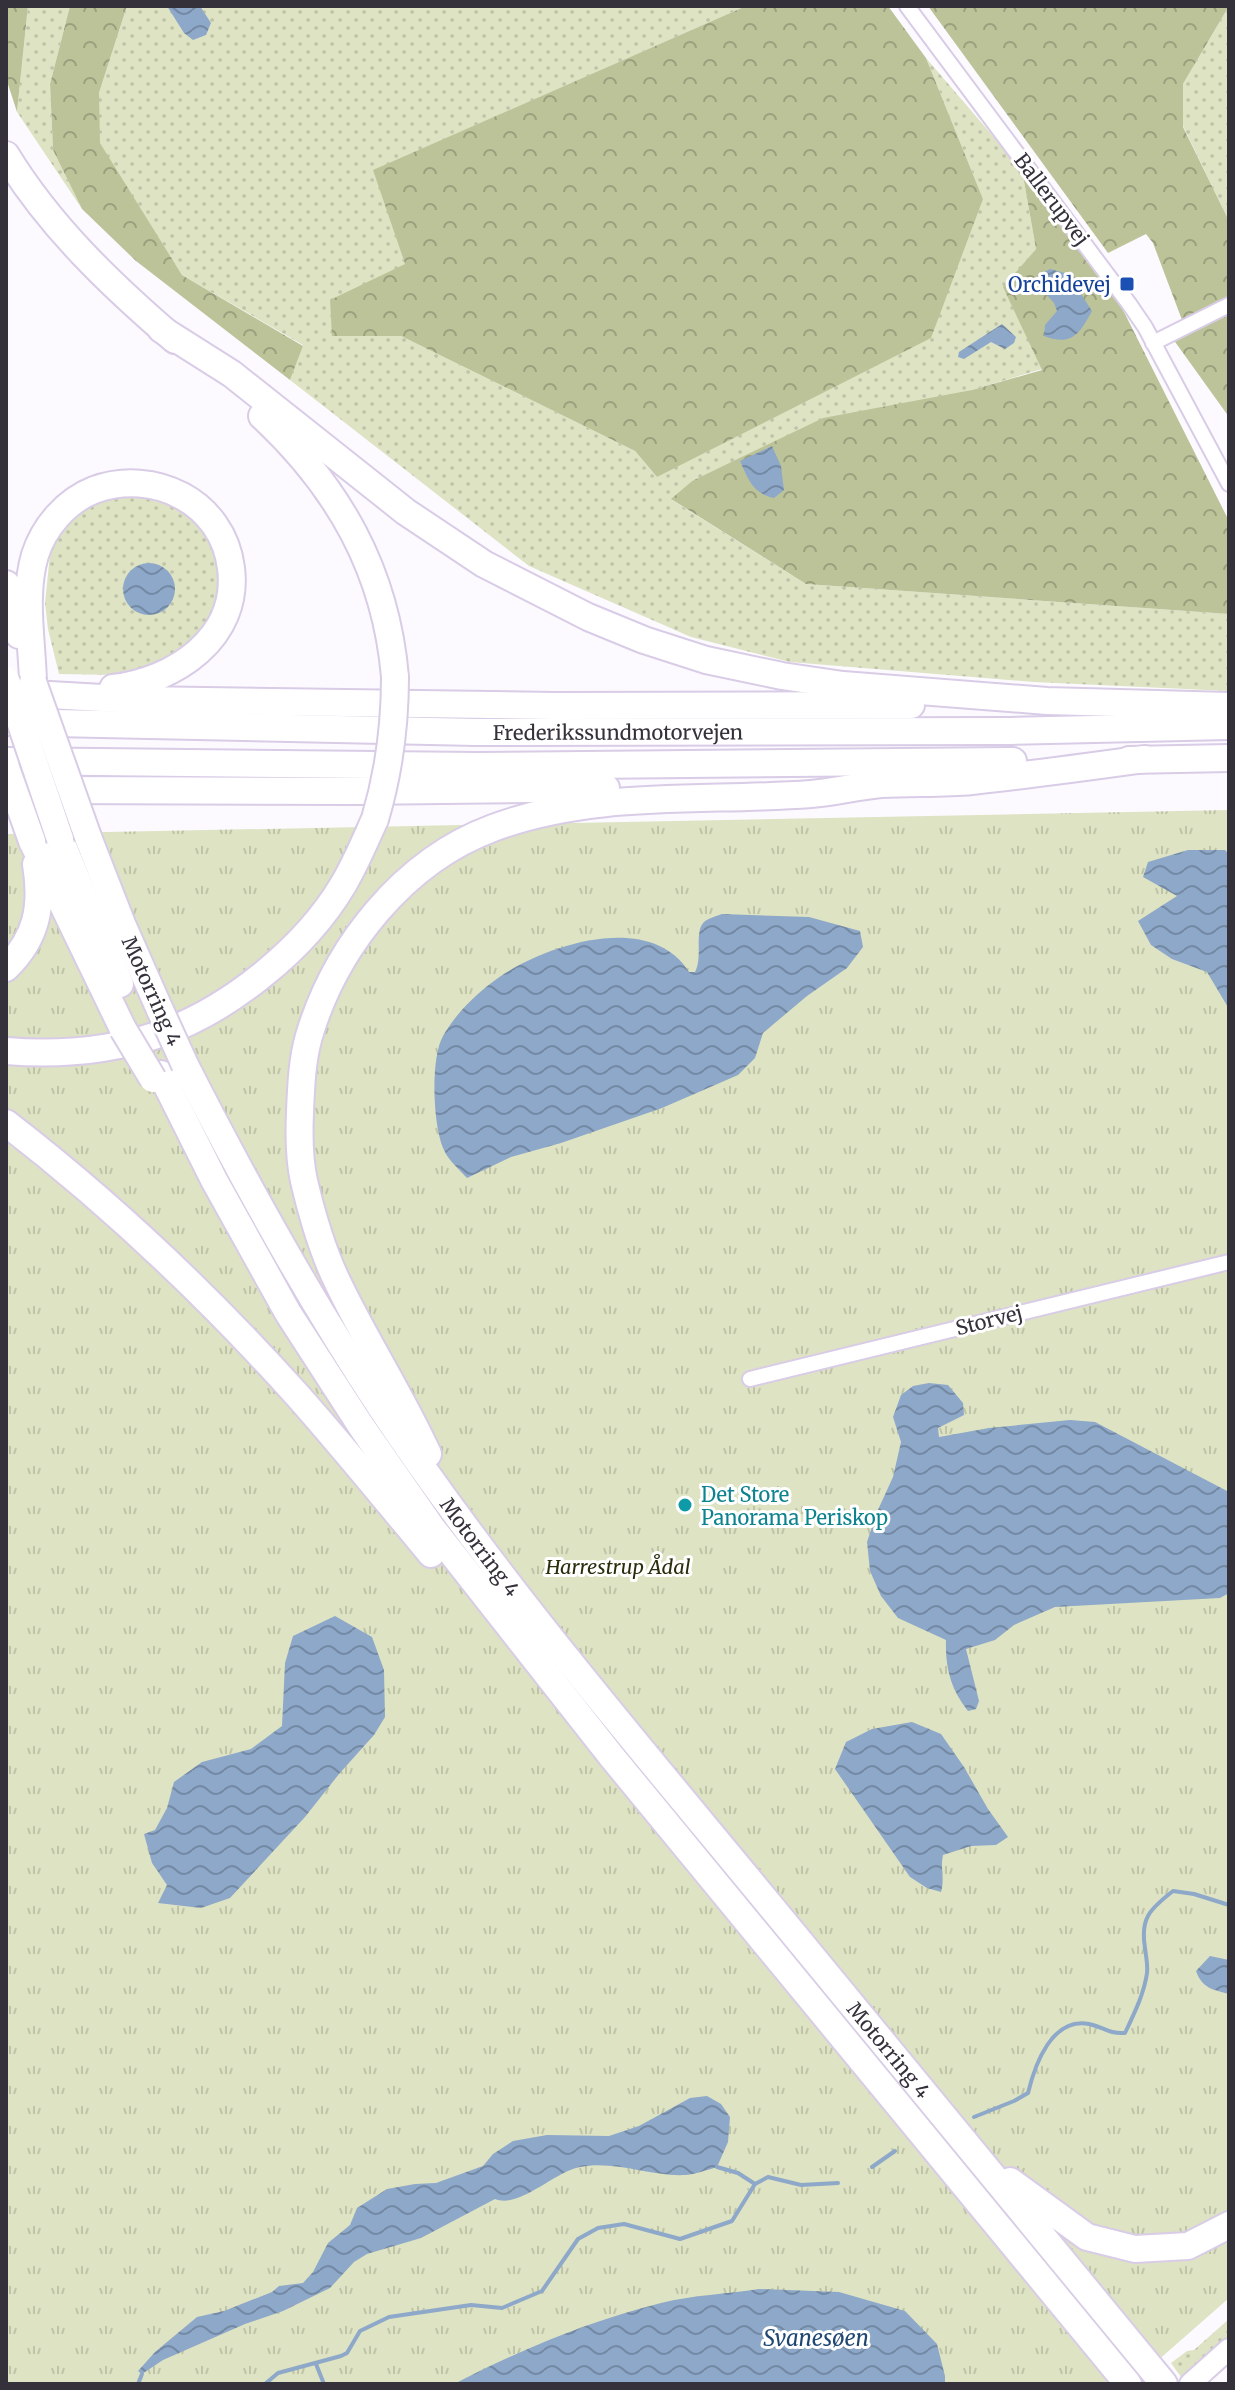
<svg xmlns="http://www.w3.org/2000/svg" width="1235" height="2390" viewBox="0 0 1235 2390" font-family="Merriweather,serif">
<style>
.grass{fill:url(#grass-dots)}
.forest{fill:url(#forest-crowns)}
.park{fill:url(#park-tufts)}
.water{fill:url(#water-waves)}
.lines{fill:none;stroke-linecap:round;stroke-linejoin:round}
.stream{stroke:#8da8c9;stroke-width:4}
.street-casing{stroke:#d9cce6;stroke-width:18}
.secondary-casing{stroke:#d9cce6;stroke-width:24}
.highway-casing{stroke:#d9cce6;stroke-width:30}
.street{stroke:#fff;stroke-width:14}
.secondary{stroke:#fff;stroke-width:20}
.highway{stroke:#fff;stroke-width:26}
.highway-bridge-casing{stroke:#d9cce6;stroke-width:30;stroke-linecap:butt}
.highway-bridge{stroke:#fff;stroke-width:26}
.transit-dot{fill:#1a4fb4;stroke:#fff;stroke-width:3}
.culture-dot{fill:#0f9aa8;stroke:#fff;stroke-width:3}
.labels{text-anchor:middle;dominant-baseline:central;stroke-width:6;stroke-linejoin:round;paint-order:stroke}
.street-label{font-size:20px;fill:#35313b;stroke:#fff}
.transit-label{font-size:20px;fill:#164399;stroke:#fff;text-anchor:end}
.culture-label{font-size:20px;fill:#0d838f;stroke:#fff;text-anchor:start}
.park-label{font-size:20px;font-style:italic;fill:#2a2e0c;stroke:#fff}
.water-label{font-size:22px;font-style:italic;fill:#204773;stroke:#fff}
</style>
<defs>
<pattern id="grass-dots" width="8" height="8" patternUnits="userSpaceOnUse" patternTransform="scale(2)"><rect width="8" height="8" fill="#dee3c3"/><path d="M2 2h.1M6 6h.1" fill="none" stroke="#bfc3a8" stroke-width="1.8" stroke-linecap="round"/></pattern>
<pattern id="forest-crowns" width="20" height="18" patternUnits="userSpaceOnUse" patternTransform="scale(2)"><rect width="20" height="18" fill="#bdc399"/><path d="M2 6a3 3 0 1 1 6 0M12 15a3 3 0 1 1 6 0" fill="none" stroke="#9a9f7e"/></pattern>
<pattern id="park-tufts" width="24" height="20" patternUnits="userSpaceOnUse" patternTransform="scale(2)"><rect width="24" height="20" fill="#dee3c3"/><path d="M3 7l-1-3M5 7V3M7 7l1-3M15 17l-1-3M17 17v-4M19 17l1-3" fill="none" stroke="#bfc3a8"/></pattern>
<pattern id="water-waves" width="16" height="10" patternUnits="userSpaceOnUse" patternTransform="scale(2)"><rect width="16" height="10" fill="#8da8c9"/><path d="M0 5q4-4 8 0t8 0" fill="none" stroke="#7489a4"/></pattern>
</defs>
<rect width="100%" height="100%" fill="#fcfaff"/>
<g class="grass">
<path d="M 28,6 L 70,6 L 50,84 L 53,150 L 82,209 L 17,112 Z"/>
<path d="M 127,6 L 746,6 L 374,170 L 405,264 L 332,336 L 401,336 L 635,451 L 657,477 L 983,199 L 926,58 L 1022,170 L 1036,249 L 1004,287 L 1042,369 L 972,390 L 692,481 L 672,500 L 806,584 L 1229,614 L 1229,691 L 1034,682 L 790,662 L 691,637 L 529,566 L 290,380 L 303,345 L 182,275 L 99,143 L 99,93 Z"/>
<path d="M 1229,6 L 1229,221 L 1183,126 L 1183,84 Z"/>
<path d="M 142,492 L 169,503 L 198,524 L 214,546 L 222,587 L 212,613 L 193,644 L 150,669 L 116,675 L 59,674 L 48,629 L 45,603 L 51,545 L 64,527 L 83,511 L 108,496 Z"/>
<path d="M 1229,2319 L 1229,2341 L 1184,2381 L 1171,2363 L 1187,2351 L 1194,2350 Z"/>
</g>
<g class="forest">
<path d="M 6,6 L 28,6 L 17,112 L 6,78 Z"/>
<path d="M 70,6 L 127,6 L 99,93 L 100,143 L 182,275 L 303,346 L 290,380 L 136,261 L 82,209 L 53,150 L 50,84 Z"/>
<path d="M 746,6 L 888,6 L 926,58 L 983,199 L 931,338 L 657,477 L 635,451 L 401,336 L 332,336 L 330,300 L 405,264 L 373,170 Z"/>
<path d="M 928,6 L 1229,6 L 1183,84 L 1183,127 L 1229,221 L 1229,298 L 1182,320 L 1153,243 L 1146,234 L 1108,253 Z"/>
<path d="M 1022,170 L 1082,249 L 1123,310 L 1229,521 L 1229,614 L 806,584 L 671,499 L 692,481 L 823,418 L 972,390 L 1042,370 L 1003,287 L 1036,249 Z"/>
<path d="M 1229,315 L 1229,417 L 1173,339 Z"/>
</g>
<path class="park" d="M 1229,810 L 1229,2298 L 1131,2384 L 6,2384 L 6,834 Z"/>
<g class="water">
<path d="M 167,6 L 200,6 L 211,23 L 206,35 L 193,40 L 184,33 Z"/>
<path d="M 1050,269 L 1068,274 L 1092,311 C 1080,333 1072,347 1044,336 L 1045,325 L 1057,311 L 1054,303 L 1037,284 L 1038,275 Z"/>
<path d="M 1002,324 L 1016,337 L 1014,343 L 1005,349 L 991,342 L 964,359 L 958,357 L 959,352 Z"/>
<path d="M 772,446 L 781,466 L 784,490 L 774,498 C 753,494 748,479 740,461 Z"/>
<circle cx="149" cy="589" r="26"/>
<path d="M 1188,850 L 1225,850 L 1229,854 L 1229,1009 L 1207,972 L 1172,959 L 1151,945 L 1138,921 L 1177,896 L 1143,877 L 1148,862 Z"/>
<path d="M 722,914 L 809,917 L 860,931 L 863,947 L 847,968 L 807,996 L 763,1033 L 755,1058 L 738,1075 L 662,1108 L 561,1143 L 511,1157 L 467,1178 C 460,1170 448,1160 444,1150 C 433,1127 430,1059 443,1036 C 457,1011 483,987 507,972 C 556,942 652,913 689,972 L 695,972 C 703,958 694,931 704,922 C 709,918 717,916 722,914 Z"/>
<path d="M 929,1383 L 948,1385 L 963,1403 L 964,1415 L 938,1428 L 939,1437 L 989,1428 L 1070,1420 L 1095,1422 L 1229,1492 L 1229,1593 L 1220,1598 L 1055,1607 L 1014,1625 L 995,1640 L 966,1649 L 979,1701 L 976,1709 L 968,1711 C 951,1690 945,1668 946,1640 L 898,1618 L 881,1596 L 870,1571 L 867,1542 L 877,1512 L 893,1477 L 901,1442 L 893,1417 L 901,1395 L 913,1386 Z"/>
<path d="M 335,1616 L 372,1637 L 384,1670 L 385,1717 L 374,1735 L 339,1774 L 305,1817 L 230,1898 L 201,1908 L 158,1903 L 167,1885 L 152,1863 L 144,1834 L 155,1830 L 167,1808 L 174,1782 L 202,1762 L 251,1749 L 282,1726 L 285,1663 L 293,1636 Z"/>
<path d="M 912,1722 L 941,1734 L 964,1767 L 988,1809 L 1008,1837 L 996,1845 L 971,1846 L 943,1855 C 940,1868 945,1879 941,1892 L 927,1888 L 910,1877 L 835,1769 L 846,1742 L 872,1729 Z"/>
<path d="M 1210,1956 L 1229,1960 L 1229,1994 C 1213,1990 1202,1988 1196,1971 Z"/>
<path d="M 707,2096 L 721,2104 L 730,2117 L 728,2142 L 717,2167 C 707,2170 696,2174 686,2175 C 650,2177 616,2160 580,2167 C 554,2172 519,2209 495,2199 L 421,2238 L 367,2254 L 354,2262 L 330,2288 L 283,2311 L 245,2324 L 163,2360 L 142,2374 L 138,2371 L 155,2352 L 197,2317 L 224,2311 L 272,2292 L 279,2286 L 303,2283 L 313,2272 L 328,2243 L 350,2225 L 357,2208 L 387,2189 L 415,2184 L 436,2183 L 483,2166 L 493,2154 L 513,2141 L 547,2135 L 609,2136 L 639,2126 L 690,2098 Z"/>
<path d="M 759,2289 L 839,2292 L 905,2311 L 937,2344 L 945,2376 L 945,2384 L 454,2384 C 520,2350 589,2321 661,2303 C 693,2295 727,2294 759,2289 Z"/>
</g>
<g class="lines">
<g class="stream">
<path d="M 974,2117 L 1014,2101 L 1028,2093 C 1035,2064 1052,2017 1089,2024 C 1104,2027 1108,2034 1125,2033 C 1134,2014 1144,1994 1147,1973 C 1148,1965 1146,1957 1145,1948 C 1140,1918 1150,1909 1173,1891 L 1194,1894 L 1229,1905"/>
<path d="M 717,2167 L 738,2173 L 755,2184"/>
<path d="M 872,2167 L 895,2151"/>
<path d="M 316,2364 L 324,2384"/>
<path d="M 138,2384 L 142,2374"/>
<path d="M 265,2384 L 278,2373 L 341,2356 L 347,2353 L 360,2331 L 389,2317 L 471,2305 L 502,2308 L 542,2291 L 578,2239 L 598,2228 L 624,2224 L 680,2239 L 732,2221 L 755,2184 L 768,2177 L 801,2185 L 838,2183"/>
</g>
<defs>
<g id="street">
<path d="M 907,6 L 1130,305 L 1145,327 L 1229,484"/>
<path d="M 1153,343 L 1229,305"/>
<path d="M 750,1379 L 1229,1262"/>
</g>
<path id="secondary" d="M 1190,2384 L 1229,2349"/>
<g id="highway">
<path d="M 6,155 C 50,227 111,285 175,340"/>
<path d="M 161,329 L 232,374 L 406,512 L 484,564 L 588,617 L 644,640 L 706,660 L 782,676 L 843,685 L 1047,701 L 1229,706"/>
<path d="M 262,416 C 339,488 386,571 395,677"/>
<path d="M 6,584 L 19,635"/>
<path d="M 33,682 C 32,641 23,595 35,555 C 44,527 66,501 94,490 C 154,468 223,502 231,568 C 240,638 174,681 113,688"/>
<path d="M 15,693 L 137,700 L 554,706 L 911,705"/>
<path id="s1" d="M 6,722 L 476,732 L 1010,731 L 1229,726"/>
<path d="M 1129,760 L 1229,758"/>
<path d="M 6,761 L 476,766 L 1013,761"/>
<path d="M 50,790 L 355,791 L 606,788"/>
<path d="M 88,837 L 122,924 L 160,1010"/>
<path d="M 60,839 L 120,984"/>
<path d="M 32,841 L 123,1029"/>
<path d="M 6,968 C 37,938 43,906 36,864"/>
<path d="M 6,1051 C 55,1055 109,1051 157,1035 C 228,1011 305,949 343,885 C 356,863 365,841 375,819"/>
<path id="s2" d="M 185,1065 C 245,1183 309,1299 382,1409 C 497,1581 633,1739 764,1898 C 898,2060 1031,2222 1164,2384"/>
<path d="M 161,1074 L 214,1180 L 288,1313 L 361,1426 L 432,1528 L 612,1757 L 1128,2384"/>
<path d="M 6,1123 C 111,1204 209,1297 298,1396 C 344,1448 387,1501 431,1554"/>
<path d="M 428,1454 C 401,1395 365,1340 337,1281 C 322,1250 312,1215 304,1181 C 299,1159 299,1134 300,1112 C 301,1087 302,1060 309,1036 C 336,946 404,861 493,828 C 594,790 706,802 811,794 C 835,792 858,786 881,784 C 911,782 942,784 972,781 C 1030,775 1087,767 1145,759"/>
<path d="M 1010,2181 L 1087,2237 L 1135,2249 L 1188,2246 L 1229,2225"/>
</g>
</defs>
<use href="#street" class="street-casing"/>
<use href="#secondary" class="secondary-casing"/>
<use href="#highway" class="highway-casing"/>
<use href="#street" class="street"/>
<use href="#secondary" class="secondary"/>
<use href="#highway" class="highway"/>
<defs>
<g id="highway-bridge">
<path d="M 6,680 L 60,839"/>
<path d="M 33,682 L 88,837"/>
<path d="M 6,768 L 32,841"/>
<path d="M 375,819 C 389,772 395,726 395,677"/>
<path d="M 160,1010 L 185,1065"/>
<path d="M 123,1029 L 153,1079"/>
</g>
</defs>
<use href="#highway-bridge" class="highway-bridge-casing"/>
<use href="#highway-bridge" class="highway-bridge"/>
</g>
<rect class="transit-dot" x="1119" y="276" width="16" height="16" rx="4"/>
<circle class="culture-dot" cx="685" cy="1505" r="8"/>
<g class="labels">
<g class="street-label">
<text transform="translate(1052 199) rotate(53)">Ballerupvej</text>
<text stroke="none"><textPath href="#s1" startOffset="612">Frederikssundmotorvejen</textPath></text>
<text transform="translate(152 991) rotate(66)">Motorring 4</text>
<text transform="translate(989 1320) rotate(-14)">Storvej</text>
<text stroke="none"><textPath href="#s2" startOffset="566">Motorring 4</textPath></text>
<text stroke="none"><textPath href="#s2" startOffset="1214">Motorring 4</textPath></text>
</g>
<g class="transit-label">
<text x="1111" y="284">Orchidevej</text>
</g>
<g class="culture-label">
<text x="701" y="1494">Det Store<tspan x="701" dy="23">Panorama Periskop</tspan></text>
</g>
<g class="park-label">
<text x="618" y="1566">Harrestrup Ådal</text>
</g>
<g class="water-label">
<text x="816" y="2338">Svanesøen</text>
</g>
</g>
<rect width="1235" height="2390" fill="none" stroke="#35313b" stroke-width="16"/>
</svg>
